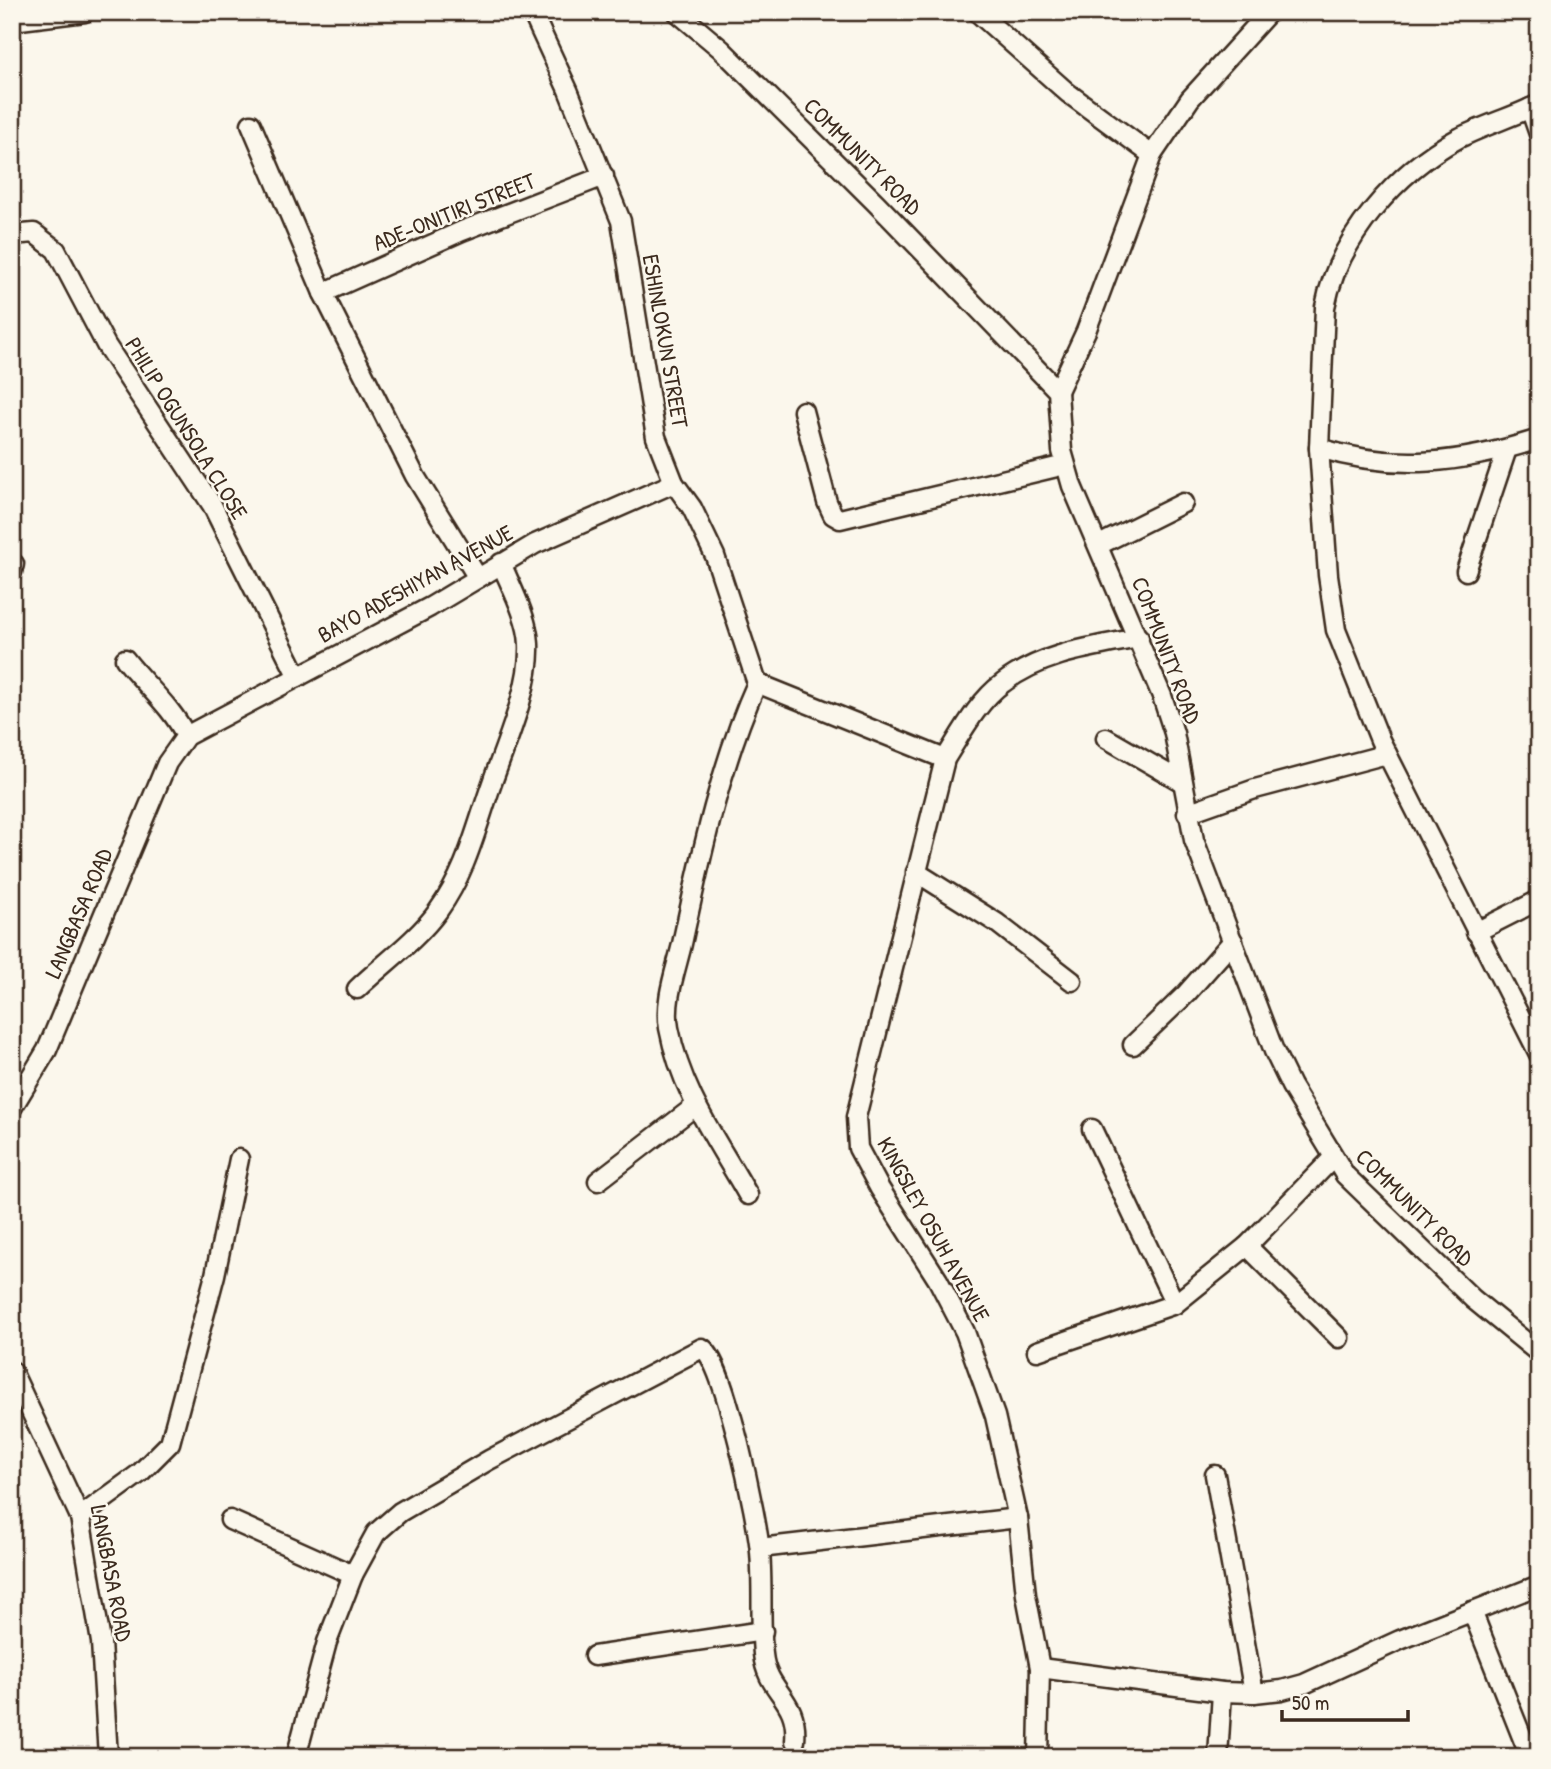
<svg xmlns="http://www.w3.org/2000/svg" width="1551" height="1769" viewBox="0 0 1551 1769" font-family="'Patrick Hand',sans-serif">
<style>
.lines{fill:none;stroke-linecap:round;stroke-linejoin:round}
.minor-casing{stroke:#3b2a1e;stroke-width:23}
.minor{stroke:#fbf7ec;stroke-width:18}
.labels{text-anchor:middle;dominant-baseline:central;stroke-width:5;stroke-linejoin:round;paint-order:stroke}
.street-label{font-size:23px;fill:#3b2a1e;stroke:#fbf7ec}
</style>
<rect width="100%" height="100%" fill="#fbf7ec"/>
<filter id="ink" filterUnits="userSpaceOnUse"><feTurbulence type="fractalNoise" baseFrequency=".0143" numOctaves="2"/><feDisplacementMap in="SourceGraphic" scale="14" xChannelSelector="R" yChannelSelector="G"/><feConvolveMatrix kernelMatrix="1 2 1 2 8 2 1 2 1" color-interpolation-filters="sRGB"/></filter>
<g filter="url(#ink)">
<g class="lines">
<defs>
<g id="minor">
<path d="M 532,12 L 568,90 L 621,221 L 656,437 L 674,483 L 692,508 L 715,556 L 757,683 L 945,759"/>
<path d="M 677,12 L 721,49 L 876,203 L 1058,391 L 1062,451 L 1072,486 L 1162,696 L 1174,733 L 1194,840 L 1274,1051 L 1291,1086 L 1345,1175 L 1473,1299 L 1539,1353"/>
<path d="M 977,12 L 1068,93 L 1152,155"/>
<path d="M 12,21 L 85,12"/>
<path d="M 1539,104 C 1513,117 1485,125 1459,138 C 1397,171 1338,238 1325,307 L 1319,448 L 1328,575 L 1336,630 L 1380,740 L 1539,1054"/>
<path d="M 1530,108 L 1539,134"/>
<path d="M 251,124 L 323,293 L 415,476 L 478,578"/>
<path d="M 12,235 L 34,233 L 56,250 L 106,345 L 212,505 L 298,677"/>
<path d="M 323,293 L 462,231 L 604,176"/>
<path d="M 1058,391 L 1086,331 L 1152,155 L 1190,99 L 1269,12"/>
<path d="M 803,411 L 827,502 L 833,515 L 840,519 L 1065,465"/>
<path d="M 1319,448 C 1396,472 1463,463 1539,439"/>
<path d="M 1099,545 L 1183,503"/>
<path d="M 1466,571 L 1507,449"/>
<path d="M 12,572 L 14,564"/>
<path d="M 125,659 C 145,685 172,707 186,736"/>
<path d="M 1106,738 L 1182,782"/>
<path d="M 1187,813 L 1255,789 L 1387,754"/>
<path d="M 916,872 L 997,923 L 1072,981"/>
<path d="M 1476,932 L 1539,900"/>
<path d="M 357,989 C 383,964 417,940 438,911 C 467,871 476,828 492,783 C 506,743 531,686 529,644 C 528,618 511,587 501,563"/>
<path d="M 1133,1045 L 1186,994 L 1233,941"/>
<path d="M 12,1108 L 47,1050 L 167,763 L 186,736 L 430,607 L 535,544 L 674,483"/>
<path d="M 1092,1129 L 1175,1304"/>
<path d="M 598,1181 L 694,1107"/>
<path d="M 748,1195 C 717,1140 681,1092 669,1028 C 664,1001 676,970 682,944 C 701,856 720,765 757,683"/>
<path d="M 1247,1246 L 1339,1338"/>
<path d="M 1037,1351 L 1175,1304 L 1247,1246 L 1332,1159"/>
<path d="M 12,1371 L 80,1517 L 101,1642 L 108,1757"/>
<path d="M 1215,1475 L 1254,1693"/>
<path d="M 80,1517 L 140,1473 L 170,1443 L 215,1275 L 239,1159"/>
<path d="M 230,1520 L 353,1575"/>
<path d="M 760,1548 L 1018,1518"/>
<path d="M 1472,1611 L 1530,1757"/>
<path d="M 594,1656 L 763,1631"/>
<path d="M 1040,1668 L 1222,1692 L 1254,1693 L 1282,1690 L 1304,1684 L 1400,1640 L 1539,1585"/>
<path d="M 296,1757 L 327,1642 L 353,1575 L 376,1533 L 400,1512 L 489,1460 L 702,1348 C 724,1357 758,1523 760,1552 C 763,1586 760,1621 763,1654 C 767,1694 799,1697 795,1741"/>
<path d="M 1038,1757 L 1040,1668 L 1026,1595 L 1018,1518 L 995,1416 L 965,1332 L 938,1280 L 880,1189 L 858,1148 L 856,1117 L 945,759 C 961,734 978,701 1003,683 C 1042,653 1092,647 1139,638"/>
<path d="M 1218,1757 L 1222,1692"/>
</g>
</defs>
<use href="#minor" class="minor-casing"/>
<use href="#minor" class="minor"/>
</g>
</g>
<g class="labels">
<g class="street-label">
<text transform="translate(863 156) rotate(45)">COMMUNITY ROAD</text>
<text transform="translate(454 211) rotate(-22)">ADE-ONITIRI STREET</text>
<text transform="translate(666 341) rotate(80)">ESHINLOKUN STREET</text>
<text transform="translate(187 428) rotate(58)">PHILIP OGUNSOLA CLOSE</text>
<text transform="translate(415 583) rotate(-29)">BAYO ADESHIYAN AVENUE</text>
<text transform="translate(1167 650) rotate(69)">COMMUNITY ROAD</text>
<text transform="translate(78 913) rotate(-67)">LANGBASA ROAD</text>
<text transform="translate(1415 1207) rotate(45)">COMMUNITY ROAD</text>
<text transform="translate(934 1229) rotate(61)">KINGSLEY OSUH AVENUE</text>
<text transform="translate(112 1573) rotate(79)">LANGBASA ROAD</text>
</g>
</g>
<rect width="1551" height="1769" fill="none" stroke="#fbf7ec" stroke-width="42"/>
<rect x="21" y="21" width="1509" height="1727" fill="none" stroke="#3b2a1e" stroke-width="2.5" filter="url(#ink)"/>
<path d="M1282 1710v10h126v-10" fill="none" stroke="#3b2a1e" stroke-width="3.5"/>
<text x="1292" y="1710" font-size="21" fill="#3b2a1e" stroke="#fbf7ec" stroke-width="5" paint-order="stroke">50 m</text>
</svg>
